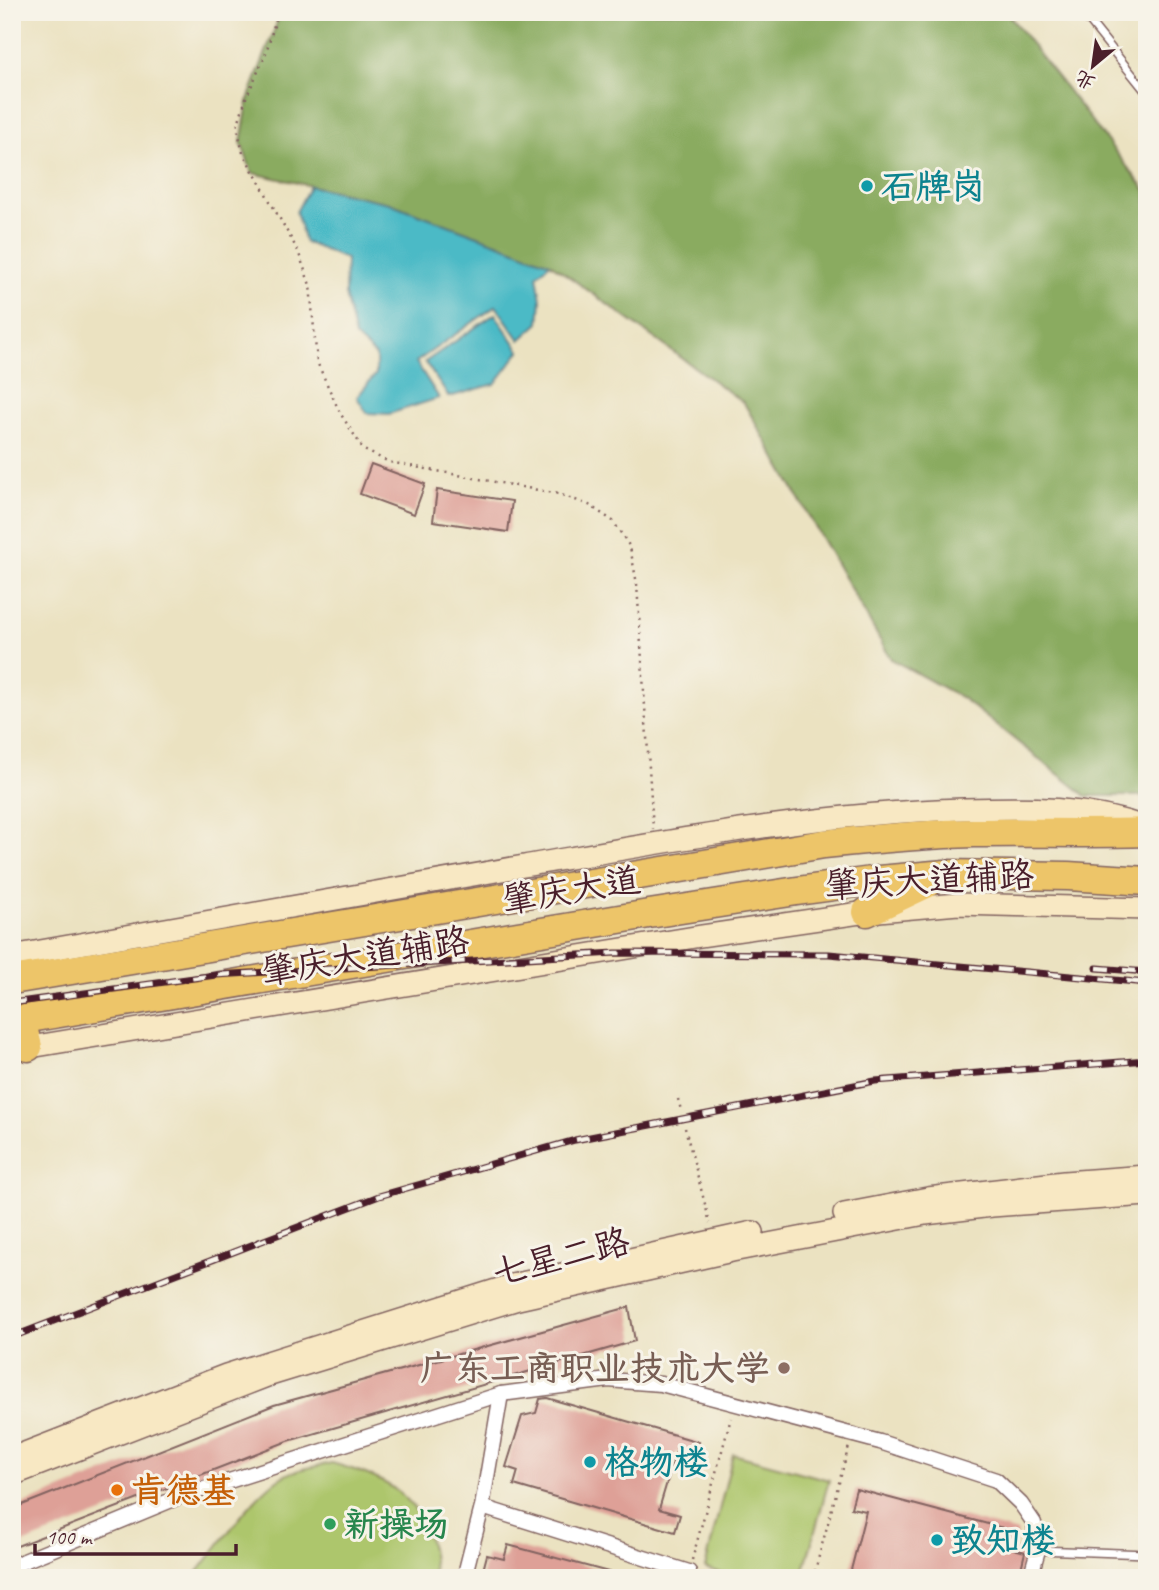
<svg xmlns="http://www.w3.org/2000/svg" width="1159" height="1590" viewBox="0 0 1159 1590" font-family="Caveat,'LXGW WenKai TC',sans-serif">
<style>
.green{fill:#adc66c;stroke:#7c724c;stroke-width:2}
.forest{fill:#8aab60;stroke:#6a6546;stroke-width:2}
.water{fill:#4cbac6;stroke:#4b6c78;stroke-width:2}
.building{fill:#dea097}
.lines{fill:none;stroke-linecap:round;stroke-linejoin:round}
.lane-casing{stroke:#826360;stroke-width:10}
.street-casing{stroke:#826360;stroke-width:17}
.secondary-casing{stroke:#826360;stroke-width:24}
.highway-casing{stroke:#826360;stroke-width:31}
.path{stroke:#826360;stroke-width:2.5;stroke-dasharray:2 5;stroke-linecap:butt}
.lane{stroke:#fff;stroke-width:7}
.street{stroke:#fff;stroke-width:14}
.secondary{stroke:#f8e8c3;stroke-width:21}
.highway{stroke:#edc569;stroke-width:28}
.rail-casing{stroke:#4a1f2b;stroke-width:7}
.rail{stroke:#f7f3e8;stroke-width:4.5;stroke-dasharray:13;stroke-linecap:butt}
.culture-dot{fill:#0f9aa8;stroke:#f7f3e8;stroke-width:2.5}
.education-dot{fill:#8d6e63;stroke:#f7f3e8;stroke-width:2.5}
.food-dot{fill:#e8710a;stroke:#f7f3e8;stroke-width:2.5}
.leisure-dot{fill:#2e9e5b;stroke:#f7f3e8;stroke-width:2.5}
.labels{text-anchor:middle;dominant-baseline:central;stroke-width:6;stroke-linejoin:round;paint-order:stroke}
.culture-label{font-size:35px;font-weight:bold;fill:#0d838f;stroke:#f7f3e8;text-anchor:start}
.street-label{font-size:35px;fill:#4a1f2b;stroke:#f7f3e8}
.education-label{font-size:35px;font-weight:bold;fill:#785e54;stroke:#f7f3e8;text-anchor:end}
.food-label{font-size:35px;font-weight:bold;fill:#c56008;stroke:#f7f3e8;text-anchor:start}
.leisure-label{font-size:35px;font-weight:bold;fill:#27864d;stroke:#f7f3e8;text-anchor:start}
</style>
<rect width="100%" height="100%" fill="#f7f3e8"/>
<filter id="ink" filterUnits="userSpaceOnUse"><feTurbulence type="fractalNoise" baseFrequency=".0143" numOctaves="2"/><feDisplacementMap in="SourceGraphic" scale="14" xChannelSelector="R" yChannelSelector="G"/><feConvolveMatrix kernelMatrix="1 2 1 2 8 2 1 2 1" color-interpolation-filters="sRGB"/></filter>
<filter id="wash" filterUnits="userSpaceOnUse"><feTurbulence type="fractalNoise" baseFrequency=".00686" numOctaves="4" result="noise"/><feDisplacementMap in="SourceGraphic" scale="28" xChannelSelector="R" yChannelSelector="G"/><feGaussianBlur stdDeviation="1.57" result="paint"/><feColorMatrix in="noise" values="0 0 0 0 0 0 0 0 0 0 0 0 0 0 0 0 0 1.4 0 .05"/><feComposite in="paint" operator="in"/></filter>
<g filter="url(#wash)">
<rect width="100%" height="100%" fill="#ebe2c1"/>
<g class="green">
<path d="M 733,1454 L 829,1480 L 802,1578 L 740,1578 L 705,1568 Z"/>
<path d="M 332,1463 C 377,1476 416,1490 429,1540 C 432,1552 435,1565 433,1578 L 193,1578 C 216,1550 252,1496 280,1478 C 294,1469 315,1467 332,1463 Z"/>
</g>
<path class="forest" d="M 281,12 L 1004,12 L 1011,18 L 1147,192 L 1147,796 L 1086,796 L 962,698 L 891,659 L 744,403 L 550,263 L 389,203 L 252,173 L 241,142 L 249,97 Z"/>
<g class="water">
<path d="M 310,186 L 389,203 L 550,263 L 537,275 L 541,300 L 539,323 L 520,340 L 496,306 L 416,362 L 439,398 L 389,414 L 367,413 L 357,397 L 376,374 L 376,356 L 355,337 L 345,295 L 346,259 L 305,242 L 296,212 Z"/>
<path d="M 495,314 L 520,351 L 495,384 L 449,397 L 425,362 Z"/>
</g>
<g id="blocks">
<g class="building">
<path d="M 371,464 L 425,484 L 414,514 L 360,494 Z"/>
<path d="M 437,490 L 512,501 L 508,532 L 433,521 Z"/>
<path d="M 629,1307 L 635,1341 L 288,1441 L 12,1548 L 12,1509 L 274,1405 Z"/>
<path d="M 547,1398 L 699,1442 L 695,1458 L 676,1452 L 659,1509 L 680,1515 L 675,1532 L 514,1485 L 518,1471 L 506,1467 L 522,1416 L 536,1413 L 540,1399 Z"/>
<path d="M 856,1489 L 1018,1532 L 1014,1549 L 1025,1552 L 1019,1578 L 849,1578 L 866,1511 L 851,1508 Z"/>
<path d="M 508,1545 L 616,1574 L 616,1578 L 481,1578 L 487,1555 L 504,1559 Z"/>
</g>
</g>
</g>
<g filter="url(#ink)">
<use href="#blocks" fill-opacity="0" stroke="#826360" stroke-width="2"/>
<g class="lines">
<defs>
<g id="lane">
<path d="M 1082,12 L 1147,93"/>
<path d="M 1038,1550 L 1147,1554"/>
</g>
<g id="street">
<path d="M 482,1507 L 689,1572"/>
<path d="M 12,1566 L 179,1497 L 501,1394 L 608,1380 L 661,1384 L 880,1442 L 996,1480 L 1021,1504 L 1034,1523 L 1038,1550 L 1030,1578"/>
<path d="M 12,1577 L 13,1578"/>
<path d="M 464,1578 L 482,1507 L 501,1394"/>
</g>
<g id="secondary">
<path d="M 12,956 C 183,926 353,896 524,866 C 670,841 816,813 964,809 C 1029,807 1085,806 1147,828"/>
<path d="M 12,1050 L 701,936 L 867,912 L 958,904 L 1147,909"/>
<path d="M 844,1214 L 928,1198 L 1064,1182 L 1147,1176"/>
<path d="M 12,1458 L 226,1375 L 512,1285 L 753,1232"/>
<path d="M 12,1475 L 267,1376 L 518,1299 L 732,1251 L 925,1214 L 992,1206 L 1147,1195"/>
</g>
<g id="highway">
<path d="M 867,912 L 928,883"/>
<path d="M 12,980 L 824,844 C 874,839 924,834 974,833 C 1032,832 1089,834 1147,832"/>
<path d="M 21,1020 L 28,1047"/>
<path d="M 12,1021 L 649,914 L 797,891 L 879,880 L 945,874 L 1068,876 L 1147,881"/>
</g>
</defs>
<use href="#lane" class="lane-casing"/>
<use href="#street" class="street-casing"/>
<use href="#secondary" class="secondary-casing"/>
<use href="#highway" class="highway-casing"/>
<g class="path">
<path d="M 278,12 L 265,56 L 246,98 L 237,127 L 243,153 L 298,251 L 310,285 L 317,362 L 340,413 L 364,450 L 389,462 L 559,494 L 589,505 L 613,521 L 630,547 L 637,584 L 653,829"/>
<path d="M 678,1099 L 681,1110"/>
<path d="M 685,1128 L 710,1223"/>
<path d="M 692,1560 L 731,1418"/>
<path d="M 701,1575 L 711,1578"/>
<path d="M 813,1578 L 849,1446"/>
</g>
<use href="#lane" class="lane"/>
<use href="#street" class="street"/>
<use href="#secondary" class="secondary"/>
<use href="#highway" class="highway"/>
<defs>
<g id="rail">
<path d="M 1097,968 L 1147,972"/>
<path d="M 12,1003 L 216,975 L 616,953 L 829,954 L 1147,983"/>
<path d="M 12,1337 L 379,1196 L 575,1140 L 875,1081 L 1147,1060"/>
</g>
</defs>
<use href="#rail" class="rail-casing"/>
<use href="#rail" class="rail"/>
</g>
</g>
<g class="culture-dot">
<circle cx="867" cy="186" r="7"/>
<circle cx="590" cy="1462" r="7"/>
<circle cx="937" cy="1540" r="7"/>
</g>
<circle class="education-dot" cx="784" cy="1368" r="7"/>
<circle class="food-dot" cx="117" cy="1490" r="7"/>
<circle class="leisure-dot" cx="330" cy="1524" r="7"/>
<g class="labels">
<g class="culture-label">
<text x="881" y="186">石牌岗</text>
<text x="604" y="1462">格物楼</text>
<text x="951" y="1540">致知楼</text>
</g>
<g class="street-label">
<text transform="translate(929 880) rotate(-3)">肇庆大道辅路</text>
<text transform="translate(571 890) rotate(-9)">肇庆大道</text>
<text transform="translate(365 956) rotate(-9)">肇庆大道辅路</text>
<text transform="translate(561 1257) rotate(-14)">七星二路</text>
</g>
<g class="education-label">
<text x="770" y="1368">广东工商职业技术大学</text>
</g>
<g class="food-label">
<text x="131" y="1490">肯德基</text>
</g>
<g class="leisure-label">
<text x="344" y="1524">新操场</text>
</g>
</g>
<rect width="1159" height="1590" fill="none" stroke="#f7f3e8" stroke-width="42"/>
<g transform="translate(1093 66) rotate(209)" stroke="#f7f3e8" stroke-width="5" paint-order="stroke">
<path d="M0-5L12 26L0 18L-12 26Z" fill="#4a1f2b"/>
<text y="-10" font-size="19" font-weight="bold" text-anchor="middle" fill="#4a1f2b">北</text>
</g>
<path d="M35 1544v10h201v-10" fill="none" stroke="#4a1f2b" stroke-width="3.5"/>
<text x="46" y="1544" font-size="21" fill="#4a1f2b" stroke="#f7f3e8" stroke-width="5" paint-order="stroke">100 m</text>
</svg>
